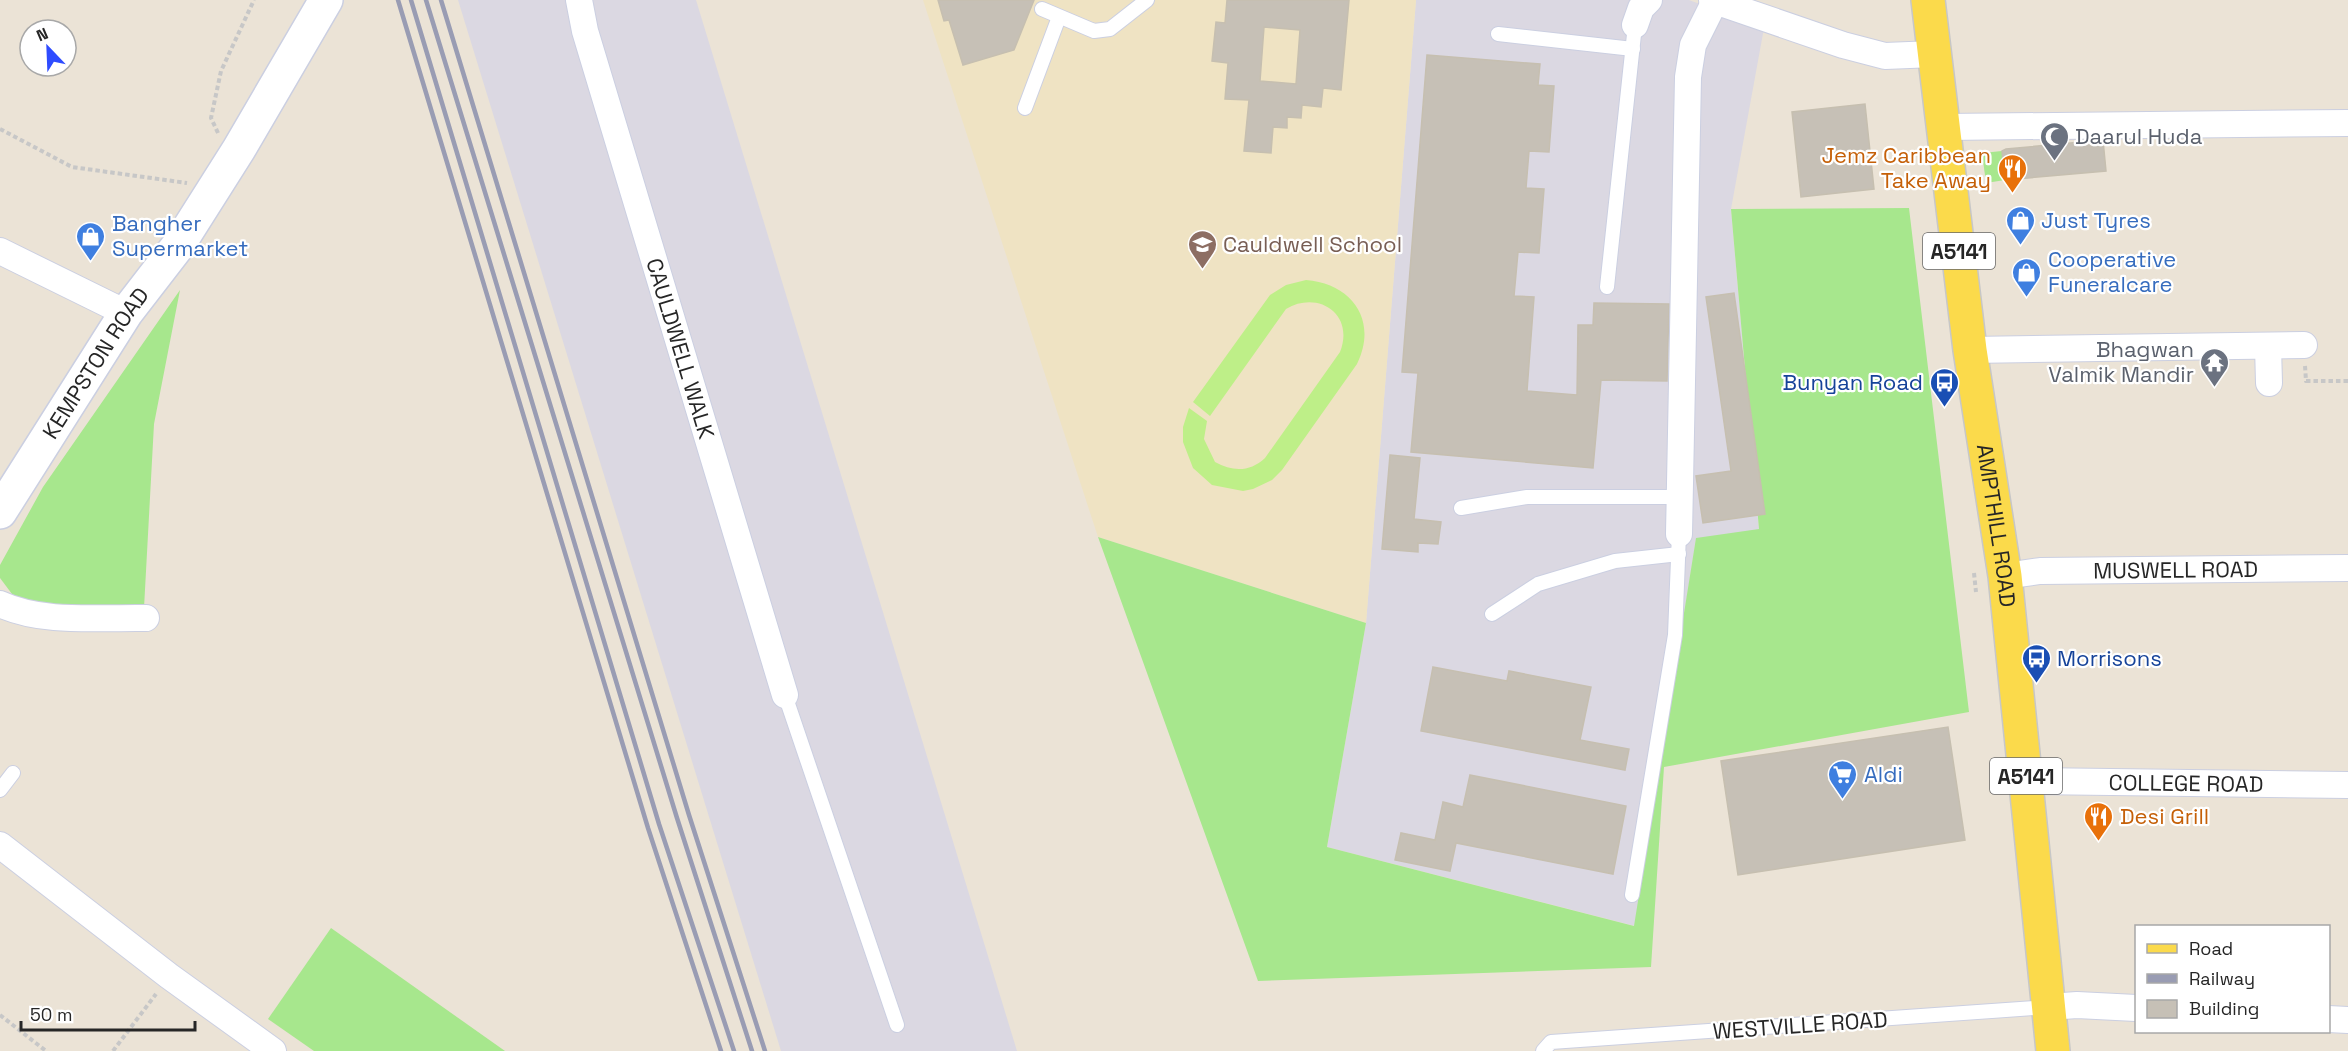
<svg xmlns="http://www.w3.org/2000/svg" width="2348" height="1051" viewBox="0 0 2348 1051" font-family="'Space Grotesk',sans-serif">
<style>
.industrial{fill:#dbd8e2}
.education{fill:#efe3c3}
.grass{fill:#a7e78d}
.pitch{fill:#beef88}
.building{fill:#c6c0b6;stroke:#c6bfb0;stroke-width:1.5;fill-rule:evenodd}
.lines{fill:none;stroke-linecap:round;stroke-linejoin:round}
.service-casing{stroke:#cbcfe1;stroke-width:16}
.minor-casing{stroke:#cbcfe1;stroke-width:28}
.secondary-casing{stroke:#cbcfe1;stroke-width:36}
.primary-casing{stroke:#c7c7c7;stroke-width:36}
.path{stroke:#c7c7c7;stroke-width:4;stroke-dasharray:4.5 3;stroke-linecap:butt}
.service{stroke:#fff;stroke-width:14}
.minor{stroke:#fff;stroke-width:26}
.secondary{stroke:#fff;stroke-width:33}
.primary{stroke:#fbda4b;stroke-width:33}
.rail{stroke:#999cb3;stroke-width:4.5}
.labels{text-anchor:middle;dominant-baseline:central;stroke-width:4.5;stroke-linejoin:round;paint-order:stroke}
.shield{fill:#fff;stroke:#676767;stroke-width:1.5}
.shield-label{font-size:21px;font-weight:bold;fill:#262626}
.worship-label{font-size:22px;fill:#5b616d;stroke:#fff;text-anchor:start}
.food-label{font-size:22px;fill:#c56008;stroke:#fff;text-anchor:end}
.shop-label{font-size:22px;fill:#366cbe;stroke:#fff;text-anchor:start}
.education-label{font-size:22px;fill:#785e54;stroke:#fff;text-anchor:start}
.street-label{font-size:22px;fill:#262626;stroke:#fff}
.transit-label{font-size:22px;fill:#164399;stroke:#fff;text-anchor:end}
</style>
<rect width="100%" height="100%" fill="#ebe3d6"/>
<g class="industrial">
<path d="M 458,0 L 696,0 L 1017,1051 L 781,1051 Z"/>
<path d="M 1416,0 L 1689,0 L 1764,28 L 1731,209 L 1759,530 L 1696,539 L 1635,926 L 1327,847 L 1366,623 Z"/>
</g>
<path class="education" d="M 923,0 L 1416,0 L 1366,623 L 1098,537 Z"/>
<g class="grass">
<path d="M 2002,151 L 2005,180 L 1986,183 L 1982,153 Z"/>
<path d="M 1909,208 L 1969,712 L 1664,767 L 1651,967 L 1258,981 L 1098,537 L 1366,623 L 1327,847 L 1634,926 L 1696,538 L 1759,529 L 1731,209 Z"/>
<path d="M 180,290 L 154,424 L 144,608 L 60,606 L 15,598 L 0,578 L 0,565 L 43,487 Z"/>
<path d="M 331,928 L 505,1051 L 314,1051 L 268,1019 Z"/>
</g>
<path class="pitch" d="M 1306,280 C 1353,284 1378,321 1357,364 L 1282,470 L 1272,480 L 1253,489 L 1243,491 L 1212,485 L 1193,468 L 1183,442 L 1183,427 L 1189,408 L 1207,421 L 1204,439 L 1215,462 C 1233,472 1250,472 1265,458 L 1340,352 C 1355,314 1318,290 1286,309 L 1210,416 L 1193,402 L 1270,295 L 1286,285 Z"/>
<g class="building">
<path d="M 938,0 L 1034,0 L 1014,50 L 963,65 L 949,20 L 944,21 Z"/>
<path d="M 1227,0 L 1349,0 L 1341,90 L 1323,88 L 1321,107 L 1302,105 L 1301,118 L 1287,117 L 1287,128 L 1273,127 L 1271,153 L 1244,151 L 1249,100 L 1225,99 L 1228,63 L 1212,61 L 1216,22 L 1225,23 ZM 1264,27 L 1300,30 L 1296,84 L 1260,81 Z"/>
<path d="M 1427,55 L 1540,64 L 1538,85 L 1554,86 L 1549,152 L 1529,151 L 1526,188 L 1544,189 L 1539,253 L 1518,252 L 1514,296 L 1534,297 L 1527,391 L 1577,395 L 1578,325 L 1593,325 L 1594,303 L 1669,304 L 1667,381 L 1601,380 L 1593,468 L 1411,452 L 1418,373 L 1402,372 Z"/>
<path d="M 1865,104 L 1874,189 L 1801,197 L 1792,112 Z"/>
<path d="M 2103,140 L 2106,171 L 2005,180 L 2002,151 L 2006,149 Z"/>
<path d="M 1734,293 L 1765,514 L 1703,523 L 1696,476 L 1731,471 L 1706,297 Z"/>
<path d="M 1390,455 L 1420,458 L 1414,519 L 1441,522 L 1438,544 L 1418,543 L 1418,552 L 1382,549 Z"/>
<path d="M 1433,667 L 1507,681 L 1509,671 L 1591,687 L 1580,740 L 1629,749 L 1625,770 L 1421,731 Z"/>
<path d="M 1948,727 L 1965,840 L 1738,875 L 1721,761 Z"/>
<path d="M 1470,775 L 1626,806 L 1613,874 L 1456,843 L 1450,871 L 1395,860 L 1401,833 L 1435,840 L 1443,802 L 1463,807 Z"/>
</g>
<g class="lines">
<defs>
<g id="service">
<path d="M 1042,9 L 1094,31 L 1110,29 L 1147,0"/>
<path d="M 1498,34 L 1633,49"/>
<path d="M 1025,108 L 1059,17"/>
<path d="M 1607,287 L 1635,25"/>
<path d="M 1461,508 L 1527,497 L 1680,497"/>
<path d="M 1492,614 L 1538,584 L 1615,561 L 1679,554"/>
<path d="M 785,695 L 897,1025"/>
<path d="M 0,790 L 13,773"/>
<path d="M 1632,895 L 1675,635 L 1679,534"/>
<path d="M 1543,1051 L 1551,1042 L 2049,1007"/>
</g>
<g id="minor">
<path id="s1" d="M 579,0 L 585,31 L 785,695"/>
<path d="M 1712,0 L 1843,45 L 1885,56 L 1934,54"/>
<path d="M 1635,25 L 1641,8 L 1649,0"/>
<path d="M 1945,127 L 2348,123"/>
<path d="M 0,251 L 126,313"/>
<path d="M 2268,346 L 2269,383"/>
<path d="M 1970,350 L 2304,345"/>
<path d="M 1679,534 L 1688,77 L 1693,45 L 1715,1"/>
<path id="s2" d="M 2005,576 L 2040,571 L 2348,568"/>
<path d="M 0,604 C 43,624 99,617 146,618"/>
<path id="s3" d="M 2026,781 L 2348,785"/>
<path d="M 0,845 L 169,976 L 273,1051"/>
<path d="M 2049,1007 L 2077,1005 L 2136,1008"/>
<path d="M 2328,1019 L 2348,1020"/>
</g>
<g id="secondary">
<path id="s4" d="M 0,512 L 126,313 L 177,247 L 239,149 L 326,0"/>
</g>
<g id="primary">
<path id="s5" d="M 1928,0 L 1970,350 L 2005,576 L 2053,1051"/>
</g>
</defs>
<use href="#service" class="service-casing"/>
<use href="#minor" class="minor-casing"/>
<use href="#secondary" class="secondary-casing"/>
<use href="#primary" class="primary-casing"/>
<g class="path">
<path d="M 0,129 L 72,167 L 187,183"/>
<path d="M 218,133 L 211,118 L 221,71 L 254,0"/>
<path d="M 2305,366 L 2306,381 L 2348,381"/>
<path d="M 1974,573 L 1976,592"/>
<path d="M 0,1015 L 46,1051"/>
<path d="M 113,1051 L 156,994"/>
</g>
<use href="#service" class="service"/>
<use href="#minor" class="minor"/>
<use href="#secondary" class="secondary"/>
<use href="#primary" class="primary"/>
<g class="rail">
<path d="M 398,0 L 648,828 L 721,1051"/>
<path d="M 411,0 L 659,824 L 734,1051"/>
<path d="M 426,0 L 677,818 L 752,1051"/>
<path d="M 441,0 L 689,815 L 765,1051"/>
</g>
</g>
<defs>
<symbol id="mosque-pin" viewBox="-11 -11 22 30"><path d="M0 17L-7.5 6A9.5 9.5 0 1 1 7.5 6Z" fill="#6b7280" stroke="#fff"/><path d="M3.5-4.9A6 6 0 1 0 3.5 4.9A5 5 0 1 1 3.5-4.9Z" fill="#fff"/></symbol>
<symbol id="restaurant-pin" viewBox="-11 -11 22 30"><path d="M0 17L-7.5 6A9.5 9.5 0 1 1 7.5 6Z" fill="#e8710a" stroke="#fff"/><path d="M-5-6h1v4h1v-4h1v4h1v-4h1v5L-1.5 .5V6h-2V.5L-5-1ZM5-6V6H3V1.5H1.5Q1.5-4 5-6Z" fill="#fff"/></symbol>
<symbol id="shop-pin" viewBox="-11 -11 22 30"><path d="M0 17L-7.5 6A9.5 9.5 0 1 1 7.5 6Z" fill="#3f7fe0" stroke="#fff"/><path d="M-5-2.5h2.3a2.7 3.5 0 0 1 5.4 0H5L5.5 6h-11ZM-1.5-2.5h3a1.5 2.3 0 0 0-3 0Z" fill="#fff"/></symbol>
<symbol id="school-pin" viewBox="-11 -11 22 30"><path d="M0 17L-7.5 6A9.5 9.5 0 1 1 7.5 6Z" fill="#8d6e63" stroke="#fff"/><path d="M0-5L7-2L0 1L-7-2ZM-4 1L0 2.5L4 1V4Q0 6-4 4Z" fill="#fff"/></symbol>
<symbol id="temple-pin" viewBox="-11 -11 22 30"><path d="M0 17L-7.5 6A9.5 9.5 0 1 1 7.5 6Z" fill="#6b7280" stroke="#fff"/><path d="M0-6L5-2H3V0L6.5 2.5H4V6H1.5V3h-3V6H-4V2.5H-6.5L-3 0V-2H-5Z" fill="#fff"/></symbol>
<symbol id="bus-pin" viewBox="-11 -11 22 30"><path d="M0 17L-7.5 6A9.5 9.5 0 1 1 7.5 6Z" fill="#1a4fb4" stroke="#fff"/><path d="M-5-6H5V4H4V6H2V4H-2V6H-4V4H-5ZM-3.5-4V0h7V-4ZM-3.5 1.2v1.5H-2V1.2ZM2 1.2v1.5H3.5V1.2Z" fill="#fff"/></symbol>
<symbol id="supermarket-pin" viewBox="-11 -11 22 30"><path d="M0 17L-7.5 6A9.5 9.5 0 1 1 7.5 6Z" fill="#3f7fe0" stroke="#fff"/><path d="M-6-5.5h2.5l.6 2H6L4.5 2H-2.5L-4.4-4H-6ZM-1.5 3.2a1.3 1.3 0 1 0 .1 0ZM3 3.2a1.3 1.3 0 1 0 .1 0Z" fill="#fff"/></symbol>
</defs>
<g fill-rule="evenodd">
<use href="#mosque-pin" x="2038" y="120" width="33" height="45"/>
<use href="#restaurant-pin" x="1996" y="152" width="33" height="45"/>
<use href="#shop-pin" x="2004" y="204" width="33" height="45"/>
<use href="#shop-pin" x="74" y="220" width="33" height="45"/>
<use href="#school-pin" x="1186" y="228" width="33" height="45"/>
<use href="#shop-pin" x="2010" y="256" width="33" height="45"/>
<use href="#temple-pin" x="2198" y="346" width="33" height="45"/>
<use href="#bus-pin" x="1928" y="366" width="33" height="45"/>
<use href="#bus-pin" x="2020" y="642" width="33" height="45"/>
<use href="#supermarket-pin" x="1826" y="758" width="33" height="45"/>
<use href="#restaurant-pin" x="2082" y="800" width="33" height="45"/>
</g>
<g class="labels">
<g class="shield">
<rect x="1923" y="233" width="72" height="36" rx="4.5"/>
<rect x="1990" y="758" width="72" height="36" rx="4.5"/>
</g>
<g class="shield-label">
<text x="1959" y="251">A5141</text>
<text x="2026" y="776">A5141</text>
</g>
<g class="worship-label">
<text x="2075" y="136">Daarul Huda</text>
<text x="2194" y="349" text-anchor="end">Bhagwan<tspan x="2194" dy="25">Valmik Mandir</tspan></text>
</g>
<g class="food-label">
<text x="1991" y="155">Jemz Caribbean<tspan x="1991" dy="25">Take Away</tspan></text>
<text x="2120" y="816" text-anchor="start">Desi Grill</text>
</g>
<g class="shop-label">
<text x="2041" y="220">Just Tyres</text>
<text x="112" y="223">Bangher<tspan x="112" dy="25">Supermarket</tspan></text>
<text x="2048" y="259">Cooperative<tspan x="2048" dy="25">Funeralcare</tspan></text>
<text x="1864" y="774">Aldi</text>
</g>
<g class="education-label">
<text x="1223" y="244">Cauldwell School</text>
</g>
<g class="street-label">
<text stroke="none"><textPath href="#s1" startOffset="363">CAULDWELL WALK</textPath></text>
<text stroke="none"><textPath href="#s4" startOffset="177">KEMPSTON ROAD</textPath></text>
<text stroke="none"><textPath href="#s5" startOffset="530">AMPTHILL ROAD</textPath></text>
<text stroke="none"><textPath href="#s2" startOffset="171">MUSWELL ROAD</textPath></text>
<text stroke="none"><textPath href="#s3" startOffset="160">COLLEGE ROAD</textPath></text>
<text transform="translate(1800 1025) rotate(-4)">WESTVILLE ROAD</text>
</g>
<g class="transit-label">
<text x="1923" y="382">Bunyan Road</text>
<text x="2057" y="658" text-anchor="start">Morrisons</text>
</g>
</g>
<rect x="2135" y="925" width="195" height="108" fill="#ffffff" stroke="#a8a8a8" stroke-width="1.5"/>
<rect x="2147" y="944" width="30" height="9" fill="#fbda4b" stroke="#a8a8a8" stroke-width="1.5"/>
<text x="2189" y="955" font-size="18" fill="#262626">Road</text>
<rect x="2147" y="974" width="30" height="9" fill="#999cb3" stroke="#a8a8a8" stroke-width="1.5"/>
<text x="2189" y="985" font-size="18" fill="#262626">Railway</text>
<rect x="2147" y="1000" width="30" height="18" fill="#c6c0b6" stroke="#a8a8a8" stroke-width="1.5"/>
<text x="2189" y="1015" font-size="18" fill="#262626">Building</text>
<g transform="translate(48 48) rotate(337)"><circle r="28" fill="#ffffff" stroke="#a8a8a8" stroke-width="1.5"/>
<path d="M0-4.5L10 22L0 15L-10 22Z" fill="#2f4cff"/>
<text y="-9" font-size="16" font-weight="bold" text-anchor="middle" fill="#262626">N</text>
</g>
<path d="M21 1021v9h174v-9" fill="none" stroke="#262626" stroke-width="3"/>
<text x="30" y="1021" font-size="18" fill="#262626" stroke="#ffffff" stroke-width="4.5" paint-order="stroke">50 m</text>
</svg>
